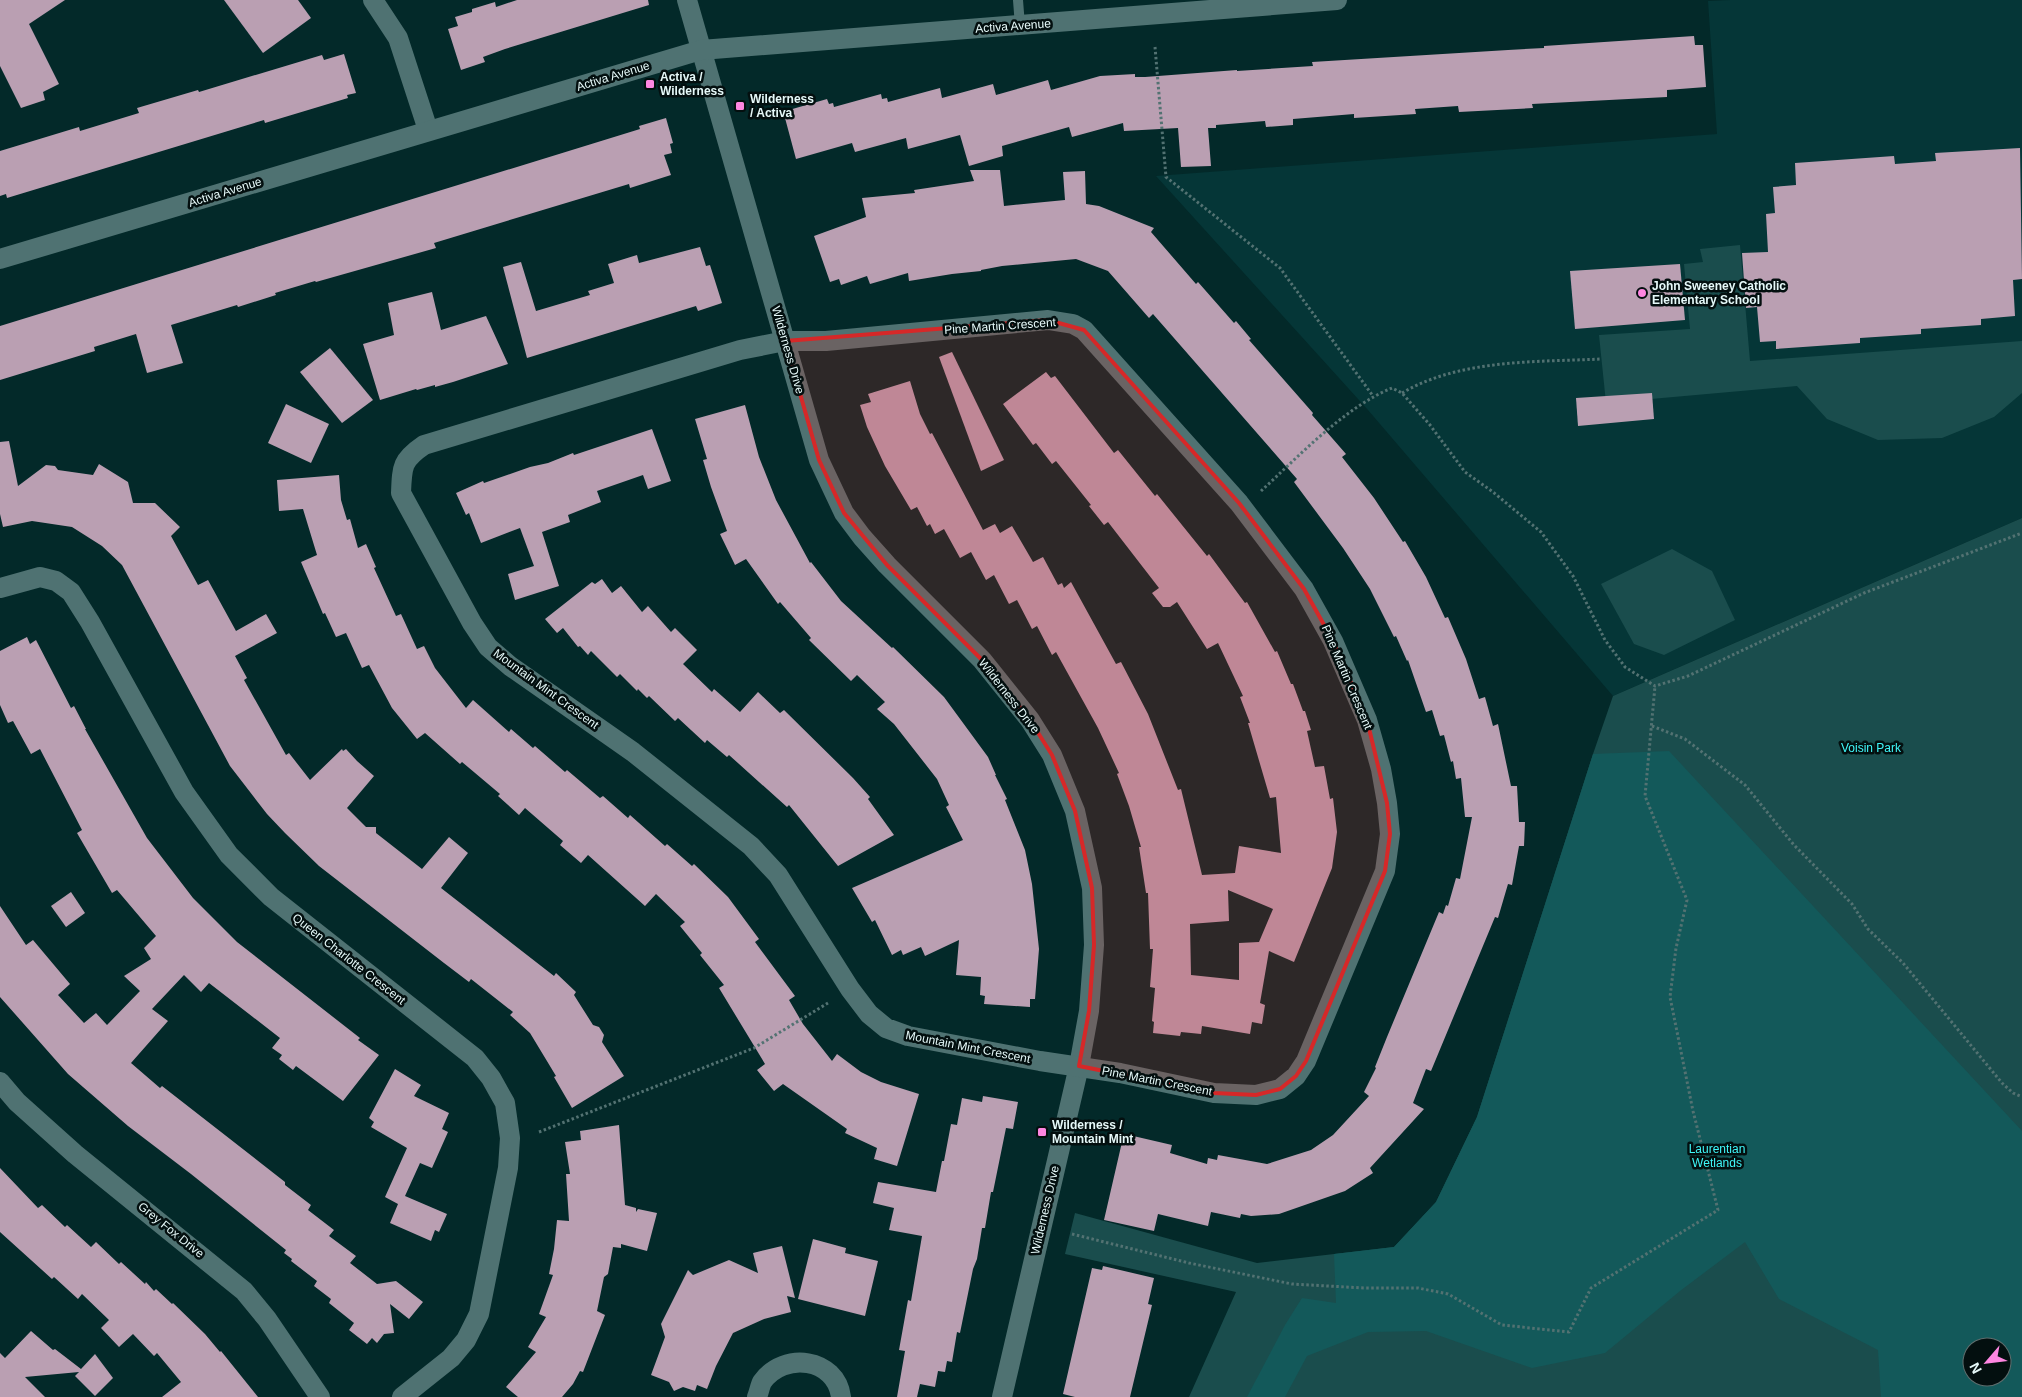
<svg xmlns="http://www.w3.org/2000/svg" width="2022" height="1397" viewBox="0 0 2022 1397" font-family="Helvetica,sans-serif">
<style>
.built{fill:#053637}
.green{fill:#1a4d4d;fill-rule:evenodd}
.forest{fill:#13595a;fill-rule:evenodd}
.building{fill:#ba9fb2;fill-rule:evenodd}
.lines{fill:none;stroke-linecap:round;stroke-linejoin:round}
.path{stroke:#537272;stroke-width:3;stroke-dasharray:2.5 2.5;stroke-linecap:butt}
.lane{stroke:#4f7272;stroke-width:10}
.street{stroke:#4f7272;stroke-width:20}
.marked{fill:#d62828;fill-opacity:0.2;stroke:#d62828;stroke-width:4;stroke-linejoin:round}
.poi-dot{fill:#fe86e1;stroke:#030f0f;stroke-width:2}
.labels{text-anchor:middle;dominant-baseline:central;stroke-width:5;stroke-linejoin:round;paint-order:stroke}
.street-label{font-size:12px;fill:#e6f9f9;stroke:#030f0f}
.poi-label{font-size:12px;font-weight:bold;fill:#e6f9f9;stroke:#030f0f;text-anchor:start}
.park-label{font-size:12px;fill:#40f7f9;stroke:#030f0f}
</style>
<rect width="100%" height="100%" fill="#032929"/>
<path class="built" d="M 1730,0 L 2022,0 L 2022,518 L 1613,696 L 1368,410 L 1156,176 L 1717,134 L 1708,1 Z"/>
<g class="green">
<path d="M 1740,245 L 1750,361 L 2022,341 L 2022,393 L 1994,417 L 1942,438 L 1878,440 L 1827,419 L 1797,386 L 1606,403 L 1599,335 L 1690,329 L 1684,264 L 1703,262 L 1700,249 Z"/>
<path d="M 2022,518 L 2022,1397 L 1189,1397 L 1236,1292 L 1065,1254 L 1075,1213 L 1257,1263 L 1394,1247 L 1436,1202 L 1477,1117 L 1593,754 L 1613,696 ZM 1972,1347 L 2002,1347 L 2002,1377 L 1972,1377 Z"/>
<path d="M 1672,549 L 1712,571 L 1735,620 L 1664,655 L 1634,644 L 1601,584 Z"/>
</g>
<path class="forest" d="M 1669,751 L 2022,1131 L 2022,1397 L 1881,1397 L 1878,1350 L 1779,1299 L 1745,1242 L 1680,1291 L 1605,1353 L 1532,1368 L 1426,1331 L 1368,1332 L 1307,1356 L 1285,1397 L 1247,1397 L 1285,1325 L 1302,1298 L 1336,1303 L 1334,1254 L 1394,1247 L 1436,1202 L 1477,1117 L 1593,754 ZM 1972,1347 L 2002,1347 L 2002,1377 L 1972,1377 Z"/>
<g class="building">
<path d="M 0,0 L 65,0 L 29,24 L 59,84 L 43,92 L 45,100 L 21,108 L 0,66 Z"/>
<path d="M 224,0 L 298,0 L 311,18 L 263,53 Z"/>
<path d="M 517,0 L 648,0 L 649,5 L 505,49 L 483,57 L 485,62 L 461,70 L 448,29 L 458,26 L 455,17 L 472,12 L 472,9 L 495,2 L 496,7 Z"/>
<path d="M 1694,36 L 1695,45 L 1703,45 L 1706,87 L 1667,90 L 1667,97 L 1532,104 L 1533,108 L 1459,112 L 1458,106 L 1415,109 L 1416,114 L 1354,118 L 1354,114 L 1293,119 L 1293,125 L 1266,127 L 1265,121 L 1216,125 L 1216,128 L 1208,128 L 1211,166 L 1181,167 L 1178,128 L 1124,131 L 1123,123 L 1072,137 L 1069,127 L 1002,146 L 1003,156 L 969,166 L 960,135 L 908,149 L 906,138 L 855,152 L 852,143 L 796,159 L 785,118 L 789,110 L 827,99 L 829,104 L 833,103 L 834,107 L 881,94 L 882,99 L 887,98 L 888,102 L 940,88 L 942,98 L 993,84 L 996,95 L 1048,80 L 1051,90 L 1100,76 L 1135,74 L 1135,77 L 1145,77 L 1237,70 L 1237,71 L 1313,66 L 1312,62 L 1508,50 L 1544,48 L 1544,46 Z"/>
<path d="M 344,54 L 356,93 L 347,95 L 348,98 L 265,123 L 264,120 L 7,198 L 6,194 L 0,196 L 0,151 L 79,127 L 80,131 L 139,113 L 137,108 L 198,90 L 199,92 L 322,55 L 324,60 Z"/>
<path d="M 666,118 L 673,143 L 670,144 L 672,153 L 664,155 L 671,175 L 630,188 L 629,184 L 434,243 L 436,248 L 316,282 L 315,281 L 275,293 L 276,295 L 238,307 L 237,305 L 171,325 L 183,363 L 147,373 L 136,334 L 94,347 L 95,351 L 0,380 L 0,326 L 640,129 L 639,126 Z"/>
<path d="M 2020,148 L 2022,279 L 2013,280 L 2015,316 L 1981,319 L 1981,325 L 1921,329 L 1921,334 L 1860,338 L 1860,343 L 1776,349 L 1776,341 L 1760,342 L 1757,307 L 1746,308 L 1742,253 L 1768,252 L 1766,214 L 1775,213 L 1773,187 L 1796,185 L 1795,163 L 1894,156 L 1895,164 L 1936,161 L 1935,153 Z"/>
<path d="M 970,170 L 1000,170 L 1004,206 L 1065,200 L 1063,172 L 1085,171 L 1086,204 L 1099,206 L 1154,228 L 1151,232 L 1196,284 L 1198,282 L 1234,323 L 1236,321 L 1251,339 L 1249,340 L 1313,413 L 1312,415 L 1346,454 L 1342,457 L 1374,498 L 1403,542 L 1405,541 L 1426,577 L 1445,618 L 1448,617 L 1466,659 L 1479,699 L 1485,697 L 1493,726 L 1498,724 L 1511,786 L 1517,786 L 1519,822 L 1525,822 L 1524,846 L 1519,846 L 1512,885 L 1508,884 L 1498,918 L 1495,917 L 1431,1071 L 1426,1069 L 1413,1103 L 1424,1109 L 1370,1168 L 1373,1173 L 1345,1191 L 1279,1214 L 1251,1216 L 1241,1214 L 1240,1218 L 1211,1212 L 1208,1226 L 1158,1214 L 1154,1231 L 1104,1220 L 1122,1142 L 1127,1143 L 1129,1135 L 1172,1145 L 1170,1153 L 1207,1164 L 1208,1158 L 1217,1160 L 1218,1155 L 1267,1164 L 1311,1150 L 1333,1135 L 1369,1096 L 1364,1092 L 1376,1068 L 1375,1067 L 1387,1037 L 1439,912 L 1443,914 L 1446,905 L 1448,906 L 1456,878 L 1460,879 L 1472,817 L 1465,817 L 1461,778 L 1456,779 L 1453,761 L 1451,762 L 1444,735 L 1440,736 L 1432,710 L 1426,712 L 1408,660 L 1407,661 L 1396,636 L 1394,637 L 1370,589 L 1343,548 L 1294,482 L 1297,479 L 1153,314 L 1149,318 L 1108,271 L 1076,259 L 1002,266 L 981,270 L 981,271 L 952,274 L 909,281 L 908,273 L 870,284 L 867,276 L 841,285 L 839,279 L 830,282 L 814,236 L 866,217 L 862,198 L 915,193 L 914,190 L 974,181 Z"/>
<path d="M 700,247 L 706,266 L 710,265 L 722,303 L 698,311 L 696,306 L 527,358 L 503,267 L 521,262 L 536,311 L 590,295 L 588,291 L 614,283 L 608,264 L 637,255 L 639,263 Z"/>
<path d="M 1680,264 L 1685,320 L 1575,329 L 1570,271 Z"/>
<path d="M 432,292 L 441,330 L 486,316 L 508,364 L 453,382 L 435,387 L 435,385 L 417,390 L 416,389 L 380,400 L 363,344 L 394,335 L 388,303 Z"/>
<path d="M 330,348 L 373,400 L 342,423 L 300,372 Z"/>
<path d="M 952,352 L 1004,460 L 981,471 L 939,357 Z"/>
<path d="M 1046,372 L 1051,378 L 1055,376 L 1114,453 L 1118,450 L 1155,496 L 1157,494 L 1207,556 L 1209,554 L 1245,603 L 1247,602 L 1275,652 L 1277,651 L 1291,684 L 1293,684 L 1303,711 L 1305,711 L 1311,730 L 1307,731 L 1315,767 L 1324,766 L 1330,799 L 1333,798 L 1337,832 L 1332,868 L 1294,962 L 1269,951 L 1260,1003 L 1265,1005 L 1262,1024 L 1252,1022 L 1250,1034 L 1202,1026 L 1201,1034 L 1181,1032 L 1180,1036 L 1153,1033 L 1154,1022 L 1152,1021 L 1155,988 L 1150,987 L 1153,949 L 1150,949 L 1148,893 L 1146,893 L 1139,847 L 1141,847 L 1129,806 L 1117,774 L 1119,773 L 1098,728 L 1056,652 L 1052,655 L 1037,626 L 1032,629 L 1017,600 L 1009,604 L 994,575 L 986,580 L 971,552 L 960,558 L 944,529 L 935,534 L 930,524 L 927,526 L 917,507 L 911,510 L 885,466 L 867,427 L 860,405 L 871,402 L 868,394 L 910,381 L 920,414 L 930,434 L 932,433 L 983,530 L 995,524 L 1000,533 L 1012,526 L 1033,562 L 1043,557 L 1058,585 L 1062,583 L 1064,588 L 1071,582 L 1116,664 L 1121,662 L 1148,714 L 1178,790 L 1181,789 L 1202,875 L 1235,873 L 1239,846 L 1281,853 L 1276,797 L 1270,798 L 1248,723 L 1250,723 L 1240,697 L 1243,696 L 1218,643 L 1207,649 L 1177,602 L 1170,607 L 1163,607 L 1152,593 L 1159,588 L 1108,522 L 1104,525 L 1089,506 L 1091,505 L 1056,461 L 1052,464 L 1036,443 L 1033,445 L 1003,404 ZM 1228,890 L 1273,909 L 1259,942 L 1239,943 L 1239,980 L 1191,975 L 1190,924 L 1229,921 Z"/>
<path d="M 1652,393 L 1654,419 L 1578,426 L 1576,398 Z"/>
<path d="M 286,404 L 329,424 L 311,463 L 268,443 Z"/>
<path d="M 745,405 L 759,457 L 776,500 L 810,563 L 811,562 L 841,601 L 892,648 L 893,647 L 944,697 L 988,757 L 996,775 L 995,775 L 1007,799 L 1005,800 L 1025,850 L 1032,884 L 1039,949 L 1035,999 L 1030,999 L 1030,1007 L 984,1004 L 985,996 L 980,995 L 981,977 L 956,975 L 959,940 L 925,956 L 921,947 L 903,955 L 901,950 L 892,955 L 875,920 L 872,922 L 852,888 L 963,840 L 946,807 L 949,805 L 937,779 L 894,724 L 877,709 L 885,702 L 857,675 L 851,681 L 809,640 L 811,638 L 780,602 L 778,604 L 746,559 L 735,565 L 720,534 L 727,531 L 711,487 L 703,460 L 707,459 L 695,419 Z"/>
<path d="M 652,429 L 671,481 L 648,489 L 643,475 L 597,491 L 601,502 L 568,515 L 570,522 L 542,532 L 559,586 L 515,600 L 508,574 L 534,566 L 520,528 L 481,543 L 469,513 L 466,515 L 456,493 L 483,481 L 484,483 L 530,467 L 548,463 L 573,453 L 574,455 Z"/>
<path d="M 9,441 L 18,486 L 46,465 L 55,466 L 58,470 L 93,475 L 99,464 L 128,482 L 133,503 L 155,503 L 180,527 L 171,536 L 198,585 L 208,580 L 236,631 L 266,614 L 277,633 L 235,656 L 247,678 L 244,680 L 286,755 L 289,753 L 310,780 L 342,749 L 343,751 L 346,749 L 357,761 L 374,776 L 347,808 L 366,827 L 376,827 L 376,833 L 422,869 L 449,837 L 468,853 L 441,888 L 554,976 L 556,973 L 576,992 L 574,995 L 593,1025 L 599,1027 L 604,1035 L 602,1042 L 624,1076 L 572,1108 L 554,1077 L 556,1076 L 530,1033 L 510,1015 L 513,1012 L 471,979 L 469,982 L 444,963 L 319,866 L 285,833 L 267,814 L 230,766 L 122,565 L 102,546 L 72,527 L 32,521 L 3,527 L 0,514 L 0,442 Z"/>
<path d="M 339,475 L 341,500 L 347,520 L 350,519 L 358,548 L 366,544 L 376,567 L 374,568 L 396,616 L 401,614 L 417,649 L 424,646 L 435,668 L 466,708 L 473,700 L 509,732 L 511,729 L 533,748 L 535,746 L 565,772 L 567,770 L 600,798 L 603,796 L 628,818 L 630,815 L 665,846 L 667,844 L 692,866 L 694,864 L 728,897 L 759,939 L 755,942 L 795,996 L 789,1000 L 803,1024 L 832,1061 L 837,1054 L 861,1072 L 881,1082 L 919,1094 L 897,1166 L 874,1159 L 877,1148 L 845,1133 L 847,1129 L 783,1084 L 774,1091 L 757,1070 L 765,1064 L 719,988 L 724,985 L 700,955 L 702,953 L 680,926 L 685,922 L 656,894 L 645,906 L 588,855 L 581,863 L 560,845 L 563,841 L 525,808 L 519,815 L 498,796 L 500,794 L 462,762 L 460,764 L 425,733 L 417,739 L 392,708 L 369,665 L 362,668 L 346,633 L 336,637 L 325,613 L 323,614 L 301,562 L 317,555 L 303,509 L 279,511 L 277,480 Z"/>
<path d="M 602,579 L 612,593 L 621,586 L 642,612 L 648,606 L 671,632 L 675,628 L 697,650 L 683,664 L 712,692 L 714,689 L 740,712 L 758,692 L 780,713 L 784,710 L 853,778 L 870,797 L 868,799 L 894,835 L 838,866 L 789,805 L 787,807 L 729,755 L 727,757 L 707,740 L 705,743 L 678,718 L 675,721 L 649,696 L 647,698 L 638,689 L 637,691 L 620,674 L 617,677 L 591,651 L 588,655 L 580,646 L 578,647 L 563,628 L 557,633 L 545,619 L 592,582 L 595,584 Z"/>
<path d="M 27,637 L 30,644 L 36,640 L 71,708 L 74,706 L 86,729 L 85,729 L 147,838 L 193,898 L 237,942 L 360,1038 L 358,1040 L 379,1055 L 343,1101 L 296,1066 L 293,1070 L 279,1059 L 282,1055 L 272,1048 L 280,1038 L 209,983 L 201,992 L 184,975 L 152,1009 L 168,1021 L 131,1063 L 160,1088 L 162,1086 L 285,1182 L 285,1185 L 311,1205 L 308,1210 L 334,1230 L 329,1236 L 356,1256 L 350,1263 L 377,1284 L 396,1281 L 423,1302 L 409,1319 L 390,1304 L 394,1333 L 384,1334 L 377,1343 L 372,1338 L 367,1344 L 349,1330 L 354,1323 L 329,1303 L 331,1299 L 314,1286 L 317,1281 L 291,1261 L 292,1259 L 284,1253 L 286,1250 L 191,1174 L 128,1126 L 68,1074 L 0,997 L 0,906 L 26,945 L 33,940 L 70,984 L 58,995 L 84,1023 L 96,1013 L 107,1025 L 140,991 L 124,976 L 151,959 L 144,948 L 156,936 L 117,890 L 112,893 L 77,833 L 82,830 L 40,749 L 31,754 L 13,721 L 8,723 L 0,705 L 0,651 Z"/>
<path d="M 71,892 L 85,913 L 66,927 L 51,906 Z"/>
<path d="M 395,1069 L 421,1085 L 414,1096 L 449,1113 L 442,1129 L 448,1132 L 432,1168 L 420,1163 L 405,1196 L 447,1214 L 439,1232 L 435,1230 L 431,1241 L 390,1223 L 398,1204 L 385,1197 L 407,1148 L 371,1127 L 374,1122 L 369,1118 Z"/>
<path d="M 983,1096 L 1018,1102 L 1013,1129 L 1006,1128 L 993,1192 L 991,1192 L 985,1228 L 982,1228 L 977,1259 L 973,1269 L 960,1333 L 957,1332 L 952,1362 L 947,1361 L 945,1372 L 938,1371 L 935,1387 L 920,1384 L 917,1397 L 897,1397 L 905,1351 L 899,1350 L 908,1300 L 911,1301 L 922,1236 L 889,1230 L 894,1208 L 873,1203 L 878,1182 L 936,1192 L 942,1161 L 944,1161 L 951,1124 L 957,1125 L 962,1098 L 982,1102 Z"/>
<path d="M 619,1125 L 625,1205 L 636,1208 L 636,1212 L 638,1209 L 657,1213 L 647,1251 L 621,1244 L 621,1248 L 613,1247 L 608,1274 L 604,1277 L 597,1311 L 605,1315 L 583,1372 L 580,1371 L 573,1384 L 562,1397 L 518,1397 L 506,1387 L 536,1352 L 528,1347 L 546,1317 L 539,1314 L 553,1275 L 549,1274 L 554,1249 L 557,1220 L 569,1221 L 566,1174 L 570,1174 L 565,1142 L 581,1140 L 580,1131 Z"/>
<path d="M 0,1168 L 38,1208 L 42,1205 L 65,1227 L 67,1225 L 91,1247 L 96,1242 L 119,1264 L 121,1262 L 145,1284 L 146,1282 L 154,1291 L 156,1289 L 172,1304 L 173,1303 L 205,1334 L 220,1352 L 221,1351 L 258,1397 L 162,1397 L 181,1382 L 157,1353 L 154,1356 L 133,1334 L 119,1347 L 101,1328 L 109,1320 L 82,1294 L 78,1299 L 54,1277 L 52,1279 L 0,1232 Z"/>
<path d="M 813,1239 L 846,1248 L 845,1253 L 878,1261 L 865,1316 L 798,1299 Z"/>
<path d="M 782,1246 L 795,1298 L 787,1296 L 791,1312 L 764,1319 L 733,1333 L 716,1366 L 707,1389 L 697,1385 L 695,1391 L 683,1387 L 674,1391 L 669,1382 L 651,1375 L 665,1337 L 661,1324 L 688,1270 L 693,1275 L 729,1260 L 758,1273 L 753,1253 Z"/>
<path d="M 1103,1266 L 1154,1278 L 1148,1304 L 1152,1305 L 1130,1397 L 1075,1397 L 1063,1394 L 1092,1268 L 1102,1270 Z"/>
<path d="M 31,1331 L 53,1350 L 55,1349 L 81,1369 L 95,1354 L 113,1378 L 95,1396 L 75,1376 L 79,1372 L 25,1377 L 45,1397 L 0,1397 L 0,1353 L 5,1358 Z"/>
</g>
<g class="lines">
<g class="path">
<path d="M 1155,47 L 1166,177 L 1280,268 L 1373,396"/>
<path d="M 1402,393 C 1460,359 1536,362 1602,359"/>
<path d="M 1261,491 C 1299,456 1345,407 1392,388 L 1402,393 L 1430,425 L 1465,472 L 1493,492 L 1541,532 L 1573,576 L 1605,640 L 1625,667 L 1655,686 L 1688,676 L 1864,593 L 2022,533"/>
<path d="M 1652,726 L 1685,739 L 1745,785 L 1794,845 L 1852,904 L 1868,929 L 1903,963 L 2002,1083 L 2013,1093 L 2022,1097"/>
<path d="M 539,1132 L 754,1048 L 828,1003"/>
<path d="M 1072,1234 L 1189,1263 L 1292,1284 L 1364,1288 L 1418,1288 L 1448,1294 L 1502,1325 L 1569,1332 L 1591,1288 L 1718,1210 L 1693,1111 L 1670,997 L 1676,948 L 1687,900 L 1645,796 L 1655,686"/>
</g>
<path class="lane" d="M 1018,0 L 1020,26"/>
<g class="street">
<path d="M 373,0 L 398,38 L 428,130"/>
<path d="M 687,0 L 819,460 L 844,513 L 862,537 L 887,565 L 982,660 L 1030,720 L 1052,755 L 1075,811 L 1092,888 L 1094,945 L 1089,1011 L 1079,1066 L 1002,1397"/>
<path d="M 0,259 L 701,50 L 1337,0"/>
<path d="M 1048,320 L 1073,324 L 1084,330 L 1239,503 L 1304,589 L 1333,641 L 1367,720 L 1381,769 L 1387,803 L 1390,834 L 1385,871 L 1306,1061 L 1296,1076 L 1280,1089 L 1256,1095 L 1214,1093 L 1120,1073 L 1040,1061 L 908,1036 L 886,1028 L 869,1014 L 850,989 L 778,875 L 751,846 L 633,752 L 510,666 L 488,647 L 472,623 L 401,493 C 402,466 402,460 424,445 L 740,350 L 785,341 L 826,341 Z"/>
<path d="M 0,588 L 40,577 L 56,581 L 71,592 L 90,622 L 184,792 L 229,855 L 271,897 L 475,1058 L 491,1078 L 505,1103 L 510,1138 L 508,1168 L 479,1314 L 466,1340 L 451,1358 L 402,1397"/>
<path d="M 0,1082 L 17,1102 L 75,1154 L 244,1291 L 267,1319 L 320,1397"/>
<path d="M 757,1397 C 759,1392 760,1386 762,1382 C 784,1351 836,1358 841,1397"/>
</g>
</g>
<path class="marked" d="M 1048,320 L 1084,330 L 1239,503 L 1304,589 L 1333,641 L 1367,720 L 1387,803 L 1390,834 L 1385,871 L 1306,1061 L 1296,1076 L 1280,1089 L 1256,1095 L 1214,1093 L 1079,1066 L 1089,1011 L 1094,945 L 1092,888 L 1075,811 L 1052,755 L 1030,720 L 982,660 L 887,565 L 844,513 L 819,460 L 785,341 Z"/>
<g class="poi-dot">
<rect x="645" y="79" width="10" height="10" rx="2.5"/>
<rect x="735" y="101" width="10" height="10" rx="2.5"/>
<circle cx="1642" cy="293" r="5"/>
<rect x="1037" y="1127" width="10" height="10" rx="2.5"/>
</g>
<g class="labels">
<g class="street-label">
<text transform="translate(1013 26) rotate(-4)">Activa Avenue</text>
<text transform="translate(613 76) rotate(-17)">Activa Avenue</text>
<text transform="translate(225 192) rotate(-17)">Activa Avenue</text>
<text transform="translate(1000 326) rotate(-4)">Pine Martin Crescent</text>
<text transform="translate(788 350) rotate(74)">Wilderness Drive</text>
<text transform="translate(1347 677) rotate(67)">Pine Martin Crescent</text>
<text transform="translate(546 689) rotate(36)">Mountain Mint Crescent</text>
<text transform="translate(1009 696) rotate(52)">Wilderness Drive</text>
<text transform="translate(349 959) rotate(38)">Queen Charlotte Crescent</text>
<text transform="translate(968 1047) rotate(11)">Mountain Mint Crescent</text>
<text transform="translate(1157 1081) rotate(11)">Pine Martin Crescent</text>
<text transform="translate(1045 1210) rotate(-77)">Wilderness Drive</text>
<text transform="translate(171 1230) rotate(39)">Grey Fox Drive</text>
</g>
<g class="poi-label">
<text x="660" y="77">Activa /<tspan x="660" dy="14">Wilderness</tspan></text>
<text x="750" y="99">Wilderness<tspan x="750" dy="14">/ Activa</tspan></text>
<text x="1652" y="286">John Sweeney Catholic<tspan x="1652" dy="14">Elementary School</tspan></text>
<text x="1052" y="1125">Wilderness /<tspan x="1052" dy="14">Mountain Mint</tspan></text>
</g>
<g class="park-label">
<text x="1871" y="748">Voisin Park</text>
<text x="1717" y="1149">Laurentian<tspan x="1717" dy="14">Wetlands</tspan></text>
</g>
</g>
<g transform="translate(1987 1362) rotate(242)"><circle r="24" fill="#030f0f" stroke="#5e6d6d"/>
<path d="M0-4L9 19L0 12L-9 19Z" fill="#fe86e1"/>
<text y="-8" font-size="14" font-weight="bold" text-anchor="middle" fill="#e6f9f9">N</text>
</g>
</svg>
